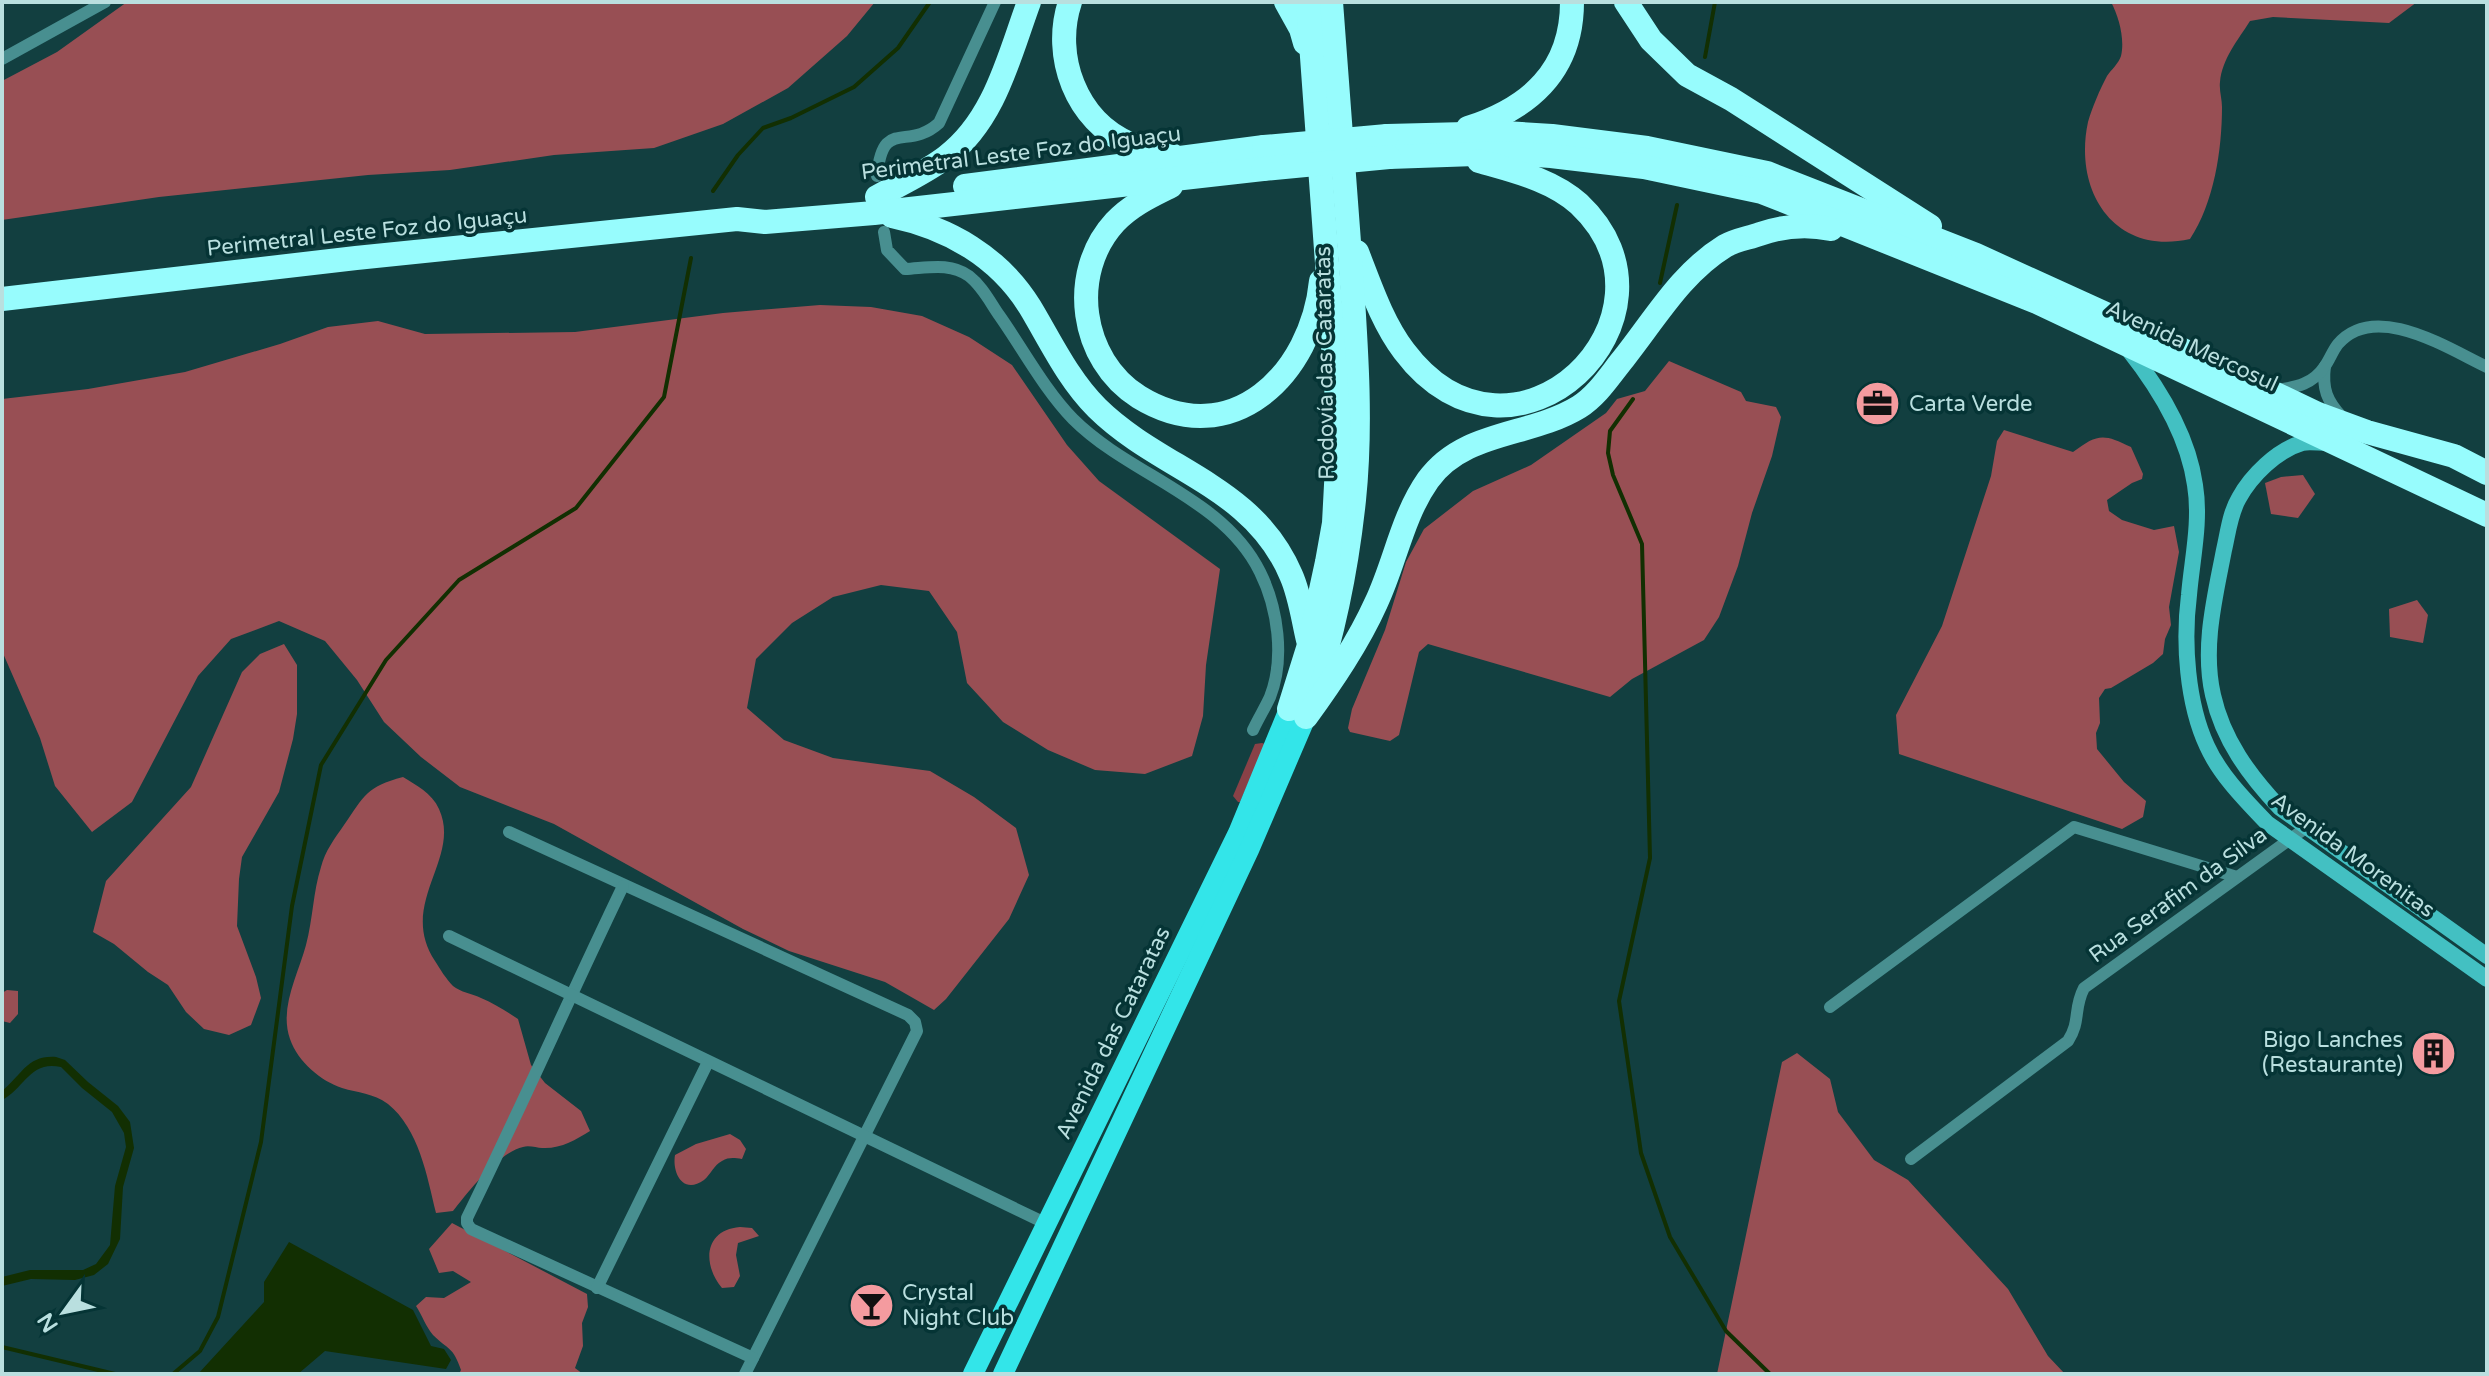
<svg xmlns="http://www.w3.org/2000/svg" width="2489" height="1376" viewBox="0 0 2489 1376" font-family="'Varela Round',sans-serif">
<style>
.green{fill:#894147}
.forest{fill:#984f54}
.water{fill:#122f02}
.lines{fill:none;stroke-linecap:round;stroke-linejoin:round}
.stream{stroke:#122f02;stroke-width:4}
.street{stroke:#488f90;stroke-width:12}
.secondary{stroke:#43c0c2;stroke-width:16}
.primary{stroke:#33e5e9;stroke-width:20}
.highway{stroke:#97fcfd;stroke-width:24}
.highway-bridge{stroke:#97fcfd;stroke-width:24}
.labels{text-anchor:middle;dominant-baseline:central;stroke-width:7;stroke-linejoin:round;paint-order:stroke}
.street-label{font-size:22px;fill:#b9dfdf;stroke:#053435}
.poi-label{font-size:22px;fill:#b9dfdf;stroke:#053435;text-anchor:start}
</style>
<rect width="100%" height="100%" fill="#123f40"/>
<path class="green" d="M 1262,743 L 1265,744 L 1240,802 L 1238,802 L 1233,796 L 1255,744 Z"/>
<g class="forest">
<path d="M 127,2 L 875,2 L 847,36 L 788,88 L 723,124 L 654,148 L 554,155 L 450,170 L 368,175 L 159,197 L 2,220 L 2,81 L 57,52 Z"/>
<path d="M 2111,2 L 2417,2 L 2389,23 L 2273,17 L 2250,21 C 2238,40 2222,59 2220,82 C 2219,90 2222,99 2222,107 C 2222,150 2214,203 2190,239 C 2115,256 2073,192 2088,122 C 2092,108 2100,89 2107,76 C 2111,70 2119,63 2121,56 C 2125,39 2119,17 2111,2 Z"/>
<path d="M 820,305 L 871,307 L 922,316 L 969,337 L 1012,365 L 1067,445 L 1099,481 L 1220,569 L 1206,665 L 1203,716 L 1192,756 L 1145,774 L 1095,770 L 1048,750 L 1003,722 L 967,683 L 957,632 L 929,591 L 881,585 L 833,597 L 792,623 L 756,659 L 747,708 L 784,740 L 833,758 L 930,771 L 974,797 L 1016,828 L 1029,875 L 1009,919 L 946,999 L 934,1010 L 885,982 L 789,951 L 743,929 L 554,824 L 460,787 L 421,757 L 384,722 L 357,680 L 325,641 L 279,621 L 231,639 L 198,676 L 132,802 L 92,832 L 55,786 L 40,738 L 2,651 L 2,399 L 88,389 L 185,372 L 280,344 L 328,327 L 378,321 L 425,334 L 575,332 L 723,313 Z"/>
<path d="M 1669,361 L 1741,392 L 1746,401 L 1776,407 L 1781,417 L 1772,456 L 1752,513 L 1738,566 L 1719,617 L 1704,640 L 1632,679 L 1610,697 L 1428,644 L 1419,652 L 1399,735 L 1390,741 L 1350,732 L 1348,728 L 1352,709 L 1385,630 L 1406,562 L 1424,529 L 1473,491 L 1531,465 L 1606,413 L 1617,399 L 1645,391 Z"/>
<path d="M 2004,430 L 2073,452 C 2097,434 2103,433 2131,447 L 2143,474 L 2142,479 L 2132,483 L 2107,500 L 2109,511 L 2122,520 L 2154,530 L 2174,526 L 2179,552 L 2169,607 L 2171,625 L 2165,639 L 2163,654 L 2153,663 L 2111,688 L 2105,689 L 2099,698 L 2100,723 L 2096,733 L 2097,749 L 2124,782 L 2146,801 L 2143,817 L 2122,829 L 1899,754 L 1896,715 L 1942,626 L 1991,476 L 1997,441 Z"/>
<path d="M 2303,475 L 2315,494 L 2298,518 L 2271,514 L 2265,483 L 2281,477 Z"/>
<path d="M 2417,600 L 2428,615 L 2423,643 L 2390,637 L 2389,609 Z"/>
<path d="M 284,644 L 297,665 L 297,714 L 293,739 L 279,792 L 242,857 L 239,879 L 237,926 L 256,977 L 261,998 L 251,1025 L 229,1035 L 204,1029 L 186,1012 L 168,985 L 148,972 L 114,944 L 93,932 L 106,881 L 191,787 L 242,672 L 260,654 Z"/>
<path d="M 403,777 C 416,785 432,793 439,809 C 462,859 397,903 435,961 C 440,969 446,979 453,986 C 460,992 473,994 481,998 C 495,1004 506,1011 518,1019 L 531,1065 L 545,1083 L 581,1111 L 590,1131 C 575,1140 561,1149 542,1148 C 537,1148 529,1145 523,1147 C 499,1152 468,1192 453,1211 L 436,1213 C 427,1176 419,1129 388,1104 C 373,1093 358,1093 342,1088 C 321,1081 298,1062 290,1039 C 279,1008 298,975 306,945 C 313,919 313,892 321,867 C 325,851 335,838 344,825 C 365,795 366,787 403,777 Z"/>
<path d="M 7,990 L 18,991 L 18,1014 L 10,1023 L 2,1021 L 2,993 Z"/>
<path d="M 1797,1053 L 1830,1079 L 1838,1112 L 1874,1160 L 1908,1180 L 2008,1289 L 2048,1356 L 2065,1374 L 1717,1374 L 1782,1062 Z"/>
<path d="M 730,1134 L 740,1140 L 746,1149 L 742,1159 C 734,1158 729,1157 722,1161 C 714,1165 711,1174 704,1180 C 683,1195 672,1173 675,1155 L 696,1144 Z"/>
<path d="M 452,1223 L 587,1294 L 588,1307 L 582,1323 L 583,1346 L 575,1368 L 583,1374 L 459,1374 L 461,1370 C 453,1346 448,1350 433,1335 C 426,1327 422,1315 416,1306 L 426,1297 L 444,1298 L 471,1282 L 453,1271 L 439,1273 L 429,1249 Z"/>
<path d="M 740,1227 L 752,1228 L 759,1236 L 738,1243 L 736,1255 L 740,1276 L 734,1287 L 722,1288 C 702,1264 704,1230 740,1227 Z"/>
</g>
<g class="water">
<path d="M 56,1057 L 65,1060 L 88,1082 L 118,1106 L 130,1122 L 134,1148 L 123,1187 L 120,1239 L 108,1264 L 94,1275 L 75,1280 L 31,1279 L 2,1286 L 2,1277 L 30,1270 L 83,1270 L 96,1264 L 110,1245 L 115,1186 L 126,1147 L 124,1133 L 112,1112 L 82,1088 L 61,1067 C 30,1060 25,1088 2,1100 L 2,1091 C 22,1075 27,1055 56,1057 Z"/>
<path d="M 289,1242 L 413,1310 L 431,1346 L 444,1349 L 451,1360 L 446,1369 L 325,1351 L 298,1374 L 198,1374 L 264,1302 L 264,1282 Z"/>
</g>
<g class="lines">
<g class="stream">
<path d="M 1705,57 L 1715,2"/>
<path d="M 713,191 L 738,155 L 763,128 L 791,118 L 854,87 L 898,48 L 930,2"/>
<path d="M 1660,283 L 1677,205"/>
<path d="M 1633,399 L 1610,431 L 1608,453 L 1613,475 L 1642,544 L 1650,858 L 1619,1001 L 1641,1153 L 1670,1237 L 1726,1331 L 1770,1374"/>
<path d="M 2,1347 L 115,1374"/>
<path d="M 173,1374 L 200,1351 L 218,1317 L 261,1142 L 292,906 L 321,765 L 386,660 L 459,580 L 576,508 L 664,397 L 691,258"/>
</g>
<g class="street">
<path d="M 2,59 L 105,2"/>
<path d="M 877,176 C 883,116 907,152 939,123 L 995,2"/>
<path d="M 884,232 L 887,250 L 905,269 C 927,268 950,262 969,276 C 982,286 990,302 999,315 C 1023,349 1044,389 1073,419 C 1130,476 1223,497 1260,572 C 1278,608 1285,659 1270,697 C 1265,708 1258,719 1253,730"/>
<path d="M 2325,366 C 2322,389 2327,401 2342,417"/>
<path d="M 2277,390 C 2297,387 2313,384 2325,366 C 2330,359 2333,350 2338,344 C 2375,301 2447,348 2487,367"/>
<path d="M 509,832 L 908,1015 L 915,1022 L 917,1031 L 745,1374"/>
<path d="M 623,886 C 570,996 521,1108 467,1218 L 467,1223 L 471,1229 L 753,1358"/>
<path d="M 449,936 L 1045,1223"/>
<path d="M 1830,1007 L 2074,827 L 2237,877"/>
<path d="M 1911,1159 L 2068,1041 C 2081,1021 2073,1009 2084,988 L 2307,827"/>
<path d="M 597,1288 L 708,1062"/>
</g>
<g class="secondary">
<path d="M 2128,349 C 2159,388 2188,435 2195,485 C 2201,522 2192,559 2189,595 C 2183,642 2187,703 2207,746 C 2220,775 2245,800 2267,823 L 2487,979"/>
<path d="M 2326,443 C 2319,443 2309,441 2302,443 C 2277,450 2251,476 2239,498 C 2230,513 2228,533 2224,550 C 2215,597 2202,647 2213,695 C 2223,740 2249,775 2280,808 L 2487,956"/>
</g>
<g class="primary">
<path d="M 973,1374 L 1238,833 L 1289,709"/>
<path d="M 1003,1374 L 1249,850 L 1306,717"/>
</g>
<g class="highway">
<path d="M 1070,2 C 1052,56 1076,121 1130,144 C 1143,149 1159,151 1172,155"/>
<path d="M 1286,2 L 1301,29 L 1305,43"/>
<path d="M 1626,2 L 1651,40 L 1687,75 L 1731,99 L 1930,226"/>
<path d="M 1468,128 C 1530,108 1572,71 1572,2"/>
<path d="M 1387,136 L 1505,133 L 1552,136 L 1647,148 L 1767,173 L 1976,255 L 2132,326 L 2318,414 L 2367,432 L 2454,456 L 2487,473"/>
<path d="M 1389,157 L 1504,153 L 1551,156 L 1644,167 L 1762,192 L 2037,302 L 2487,515"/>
<path d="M 965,186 L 1264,147"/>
<path d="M 1171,186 C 1151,196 1131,205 1115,222 C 1068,273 1080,360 1139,397 C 1232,454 1312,373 1321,281"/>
<path d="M 877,197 C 900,184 925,173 946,157 C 995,120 1009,56 1029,2"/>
<path d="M 892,216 C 949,228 999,257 1030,307 C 1051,342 1068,379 1097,408 C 1161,471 1253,485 1291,575 C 1300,595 1303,619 1308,640"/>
<path d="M 1357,252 C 1370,285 1382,322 1404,351 C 1514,497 1697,315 1579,204 C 1551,179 1513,171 1479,161"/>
<path d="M 2,299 L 356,258 L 737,219 L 765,222 L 874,213 L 1263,169"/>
<path d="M 1313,695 C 1334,632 1347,566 1354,500 C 1362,423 1356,345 1351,269 C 1345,180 1338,91 1331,2"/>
<path d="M 1289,709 L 1309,645 L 1327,562 L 1334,523 L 1339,428 L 1308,2"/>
<path d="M 1306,717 C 1332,681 1358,643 1376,603 C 1395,563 1402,517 1428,480 C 1464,430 1530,437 1579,407 C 1598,395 1610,375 1624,358 C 1655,319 1681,273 1725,246 C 1735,240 1749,238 1760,234 C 1783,226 1807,224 1831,229"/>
</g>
<g class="highway-bridge">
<path d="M 1264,147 L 1387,136"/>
<path d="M 1263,169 L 1389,157"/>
</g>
</g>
<defs>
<symbol id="office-disc" viewBox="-11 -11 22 22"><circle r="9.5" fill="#f49b9f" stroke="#053435"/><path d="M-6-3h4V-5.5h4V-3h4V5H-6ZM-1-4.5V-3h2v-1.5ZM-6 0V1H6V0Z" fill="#111"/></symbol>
<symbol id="building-disc" viewBox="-11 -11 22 22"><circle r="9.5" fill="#f49b9f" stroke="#053435"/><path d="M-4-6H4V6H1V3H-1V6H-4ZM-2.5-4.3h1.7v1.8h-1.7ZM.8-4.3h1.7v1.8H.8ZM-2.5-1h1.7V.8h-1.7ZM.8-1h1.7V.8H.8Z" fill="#111"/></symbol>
<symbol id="bar-disc" viewBox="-11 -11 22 22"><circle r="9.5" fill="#f49b9f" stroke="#053435"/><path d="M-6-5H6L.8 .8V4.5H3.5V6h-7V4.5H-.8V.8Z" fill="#111"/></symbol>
</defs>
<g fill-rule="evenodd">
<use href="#office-disc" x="1852" y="378" width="51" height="51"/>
<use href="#building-disc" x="2408" y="1028" width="51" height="51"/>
<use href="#bar-disc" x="846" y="1280" width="51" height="51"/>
</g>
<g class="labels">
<g class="street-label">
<text transform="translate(1021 153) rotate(-7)">Perimetral Leste Foz do Iguaçu</text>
<text transform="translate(367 232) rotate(-6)">Perimetral Leste Foz do Iguaçu</text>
<text transform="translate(2192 346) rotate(25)">Avenida Mercosul</text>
<text transform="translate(1325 363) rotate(-91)">Rodovía das Cataratas</text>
<text transform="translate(2353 855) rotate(36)">Avenida Morenitas</text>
<text transform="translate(2178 895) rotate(-36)">Rua Serafim da Silva</text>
<text transform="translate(1113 1033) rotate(-64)">Avenida das Cataratas</text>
</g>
<g class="poi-label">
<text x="1909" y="404">Carta Verde</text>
<text x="2403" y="1040" text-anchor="end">Bigo Lanches<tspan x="2403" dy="25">(Restaurante)</tspan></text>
<text x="902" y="1293">Crystal<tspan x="902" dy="25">Night Club</tspan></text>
</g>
</g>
<rect width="2489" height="1376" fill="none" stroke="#b9dfdf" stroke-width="8"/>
<g transform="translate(64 1312) rotate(237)" stroke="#053435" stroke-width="6" paint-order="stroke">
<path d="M0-6L14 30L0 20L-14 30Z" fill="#b9dfdf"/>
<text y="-12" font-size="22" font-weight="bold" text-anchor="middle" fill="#b9dfdf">N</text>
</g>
</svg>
